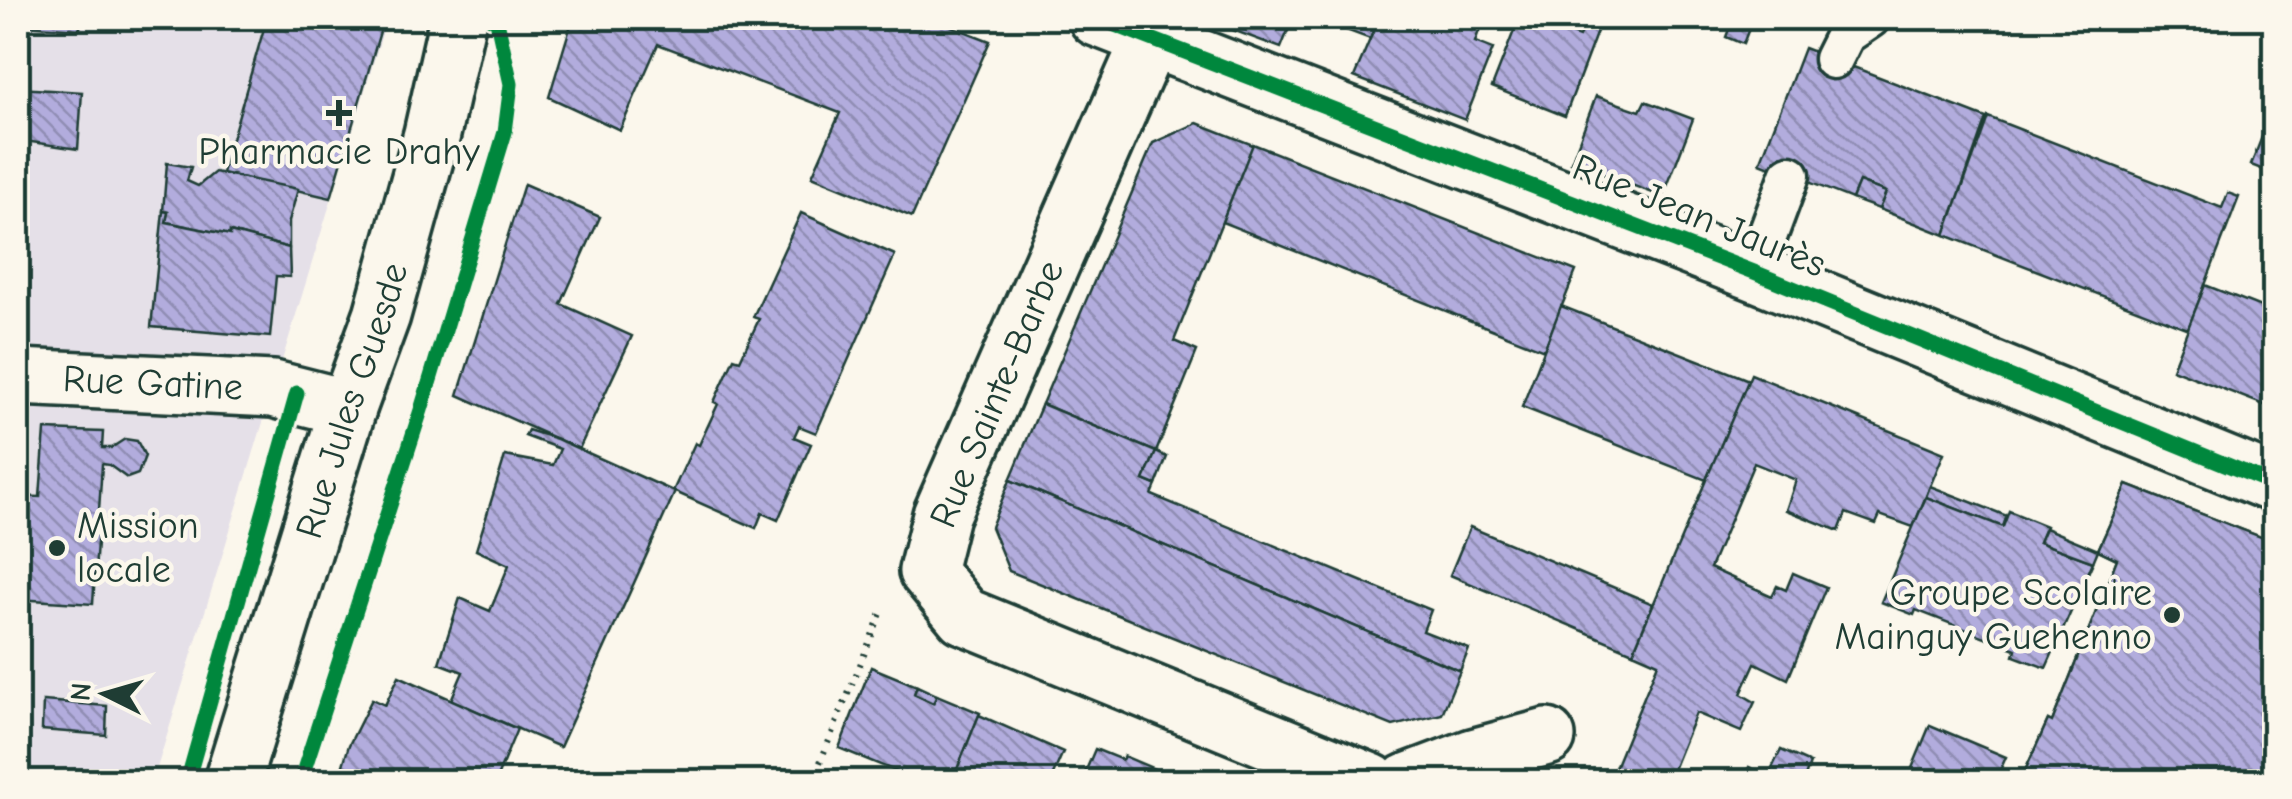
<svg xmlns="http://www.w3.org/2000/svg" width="2292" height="799" viewBox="0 0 2292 799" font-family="'Comic Neue',sans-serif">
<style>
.built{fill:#e5e0e8}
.building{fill:url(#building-back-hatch);stroke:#1f3d34;stroke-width:2.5}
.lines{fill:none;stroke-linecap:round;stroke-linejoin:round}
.lane-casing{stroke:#1f3d34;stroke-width:45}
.street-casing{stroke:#1f3d34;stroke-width:62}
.secondary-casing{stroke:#1f3d34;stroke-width:62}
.path{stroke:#1f3d34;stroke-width:6;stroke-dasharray:2.5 8;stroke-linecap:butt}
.lane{stroke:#fbf7ec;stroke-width:38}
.street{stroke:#fbf7ec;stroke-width:55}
.secondary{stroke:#fbf7ec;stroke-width:55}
.cycleway-casing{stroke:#fbf7ec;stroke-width:21}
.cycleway{stroke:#00873e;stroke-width:15}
.poi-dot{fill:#1f3d34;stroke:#fbf7ec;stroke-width:4}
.labels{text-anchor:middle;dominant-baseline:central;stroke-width:9;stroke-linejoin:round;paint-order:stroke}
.poi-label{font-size:38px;fill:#1f3d34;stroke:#fbf7ec}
.street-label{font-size:38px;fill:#1f3d34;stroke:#fbf7ec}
</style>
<defs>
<pattern id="building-back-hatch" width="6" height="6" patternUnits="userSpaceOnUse" patternTransform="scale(2.5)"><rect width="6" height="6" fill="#b2acdd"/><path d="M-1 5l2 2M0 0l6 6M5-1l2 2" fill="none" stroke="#908db4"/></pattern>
</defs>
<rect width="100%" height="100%" fill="#fbf7ec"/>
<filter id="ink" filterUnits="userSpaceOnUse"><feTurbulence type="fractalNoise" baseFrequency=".01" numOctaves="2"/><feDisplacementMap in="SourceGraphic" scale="20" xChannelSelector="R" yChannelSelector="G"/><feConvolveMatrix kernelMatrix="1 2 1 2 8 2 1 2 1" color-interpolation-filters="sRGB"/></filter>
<g filter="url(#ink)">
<path class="built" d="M 18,18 L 387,18 L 153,781 L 18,781 Z"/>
<g class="building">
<path d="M 23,18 L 81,18 L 80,29 L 23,25 Z"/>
<path d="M 267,18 L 384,18 L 331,198 L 222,173 Z"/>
<path d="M 573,18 L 930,18 L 990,41 L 912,217 L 812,176 L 840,113 L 658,44 L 620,130 L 549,97 Z"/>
<path d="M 1206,18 L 1235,18 L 1230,29 Z"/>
<path d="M 1235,18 L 1293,18 L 1281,48 L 1230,29 Z"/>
<path d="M 1314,18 L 1379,18 L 1370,39 Z"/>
<path d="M 1379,18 L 1471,18 L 1482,22 L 1475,42 L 1493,49 L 1465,120 L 1354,77 Z"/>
<path d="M 1519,18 L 1528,18 L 1579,37 L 1587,18 L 1602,18 L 1565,116 L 1492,87 Z"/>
<path d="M 1733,18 L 1753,18 L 1743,44 L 1726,37 Z"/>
<path d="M 1788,18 L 1816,18 L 1812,28 Z"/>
<path d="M 1804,48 L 1986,118 L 1945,235 L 1879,209 L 1886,192 L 1859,182 L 1852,199 L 1760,163 Z"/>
<path d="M 18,88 L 82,92 L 78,149 L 18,140 Z"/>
<path d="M 1596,96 L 1640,111 L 1645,101 L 1693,119 L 1663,197 L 1571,162 Z"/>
<path d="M 2274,106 L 2274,174 L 2251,165 Z"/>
<path d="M 1988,117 L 2222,208 L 2228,193 L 2239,197 L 2188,329 L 1945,235 Z"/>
<path d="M 1197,123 L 1253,145 L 1174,341 L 1197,351 L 1156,452 L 1042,404 L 1153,143 Z"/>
<path d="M 1253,144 L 1576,271 L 1544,350 L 1222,222 Z"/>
<path d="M 167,163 L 191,167 L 187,181 L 198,186 L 215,172 L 298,189 L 289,221 L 289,248 L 230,232 L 230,235 L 166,222 L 168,212 L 163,211 Z"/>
<path d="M 1859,182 L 1886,192 L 1879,209 L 1852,199 Z"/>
<path d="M 524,184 L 600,217 L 561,304 L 632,336 L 579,449 L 458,395 Z"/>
<path d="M 163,211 L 168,212 L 166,222 L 230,235 L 230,232 L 289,248 L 290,277 L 276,276 L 270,337 L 151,327 Z"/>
<path d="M 801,213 L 895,255 L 816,433 L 799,426 L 794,437 L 811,444 L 778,520 L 762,513 L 756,528 L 673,491 L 695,443 L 699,445 L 718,404 L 714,402 L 734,358 L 740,360 L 759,319 L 753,317 Z"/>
<path d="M 2205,285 L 2274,312 L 2274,409 L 2172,369 Z"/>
<path d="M 1561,306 L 1749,380 L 1706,480 L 1522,407 Z"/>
<path d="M 1751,374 L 1944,453 L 1913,527 L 1880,515 L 1876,524 L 1846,513 L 1839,531 L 1786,510 L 1796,480 L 1754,463 L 1710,568 L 1772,596 L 1777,586 L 1786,590 L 1793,573 L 1826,587 L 1788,679 L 1755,663 L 1741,694 L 1755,702 L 1741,732 L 1696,713 L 1668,782 L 1609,782 L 1658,663 L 1633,652 Z"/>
<path d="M 1042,404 L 1156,452 L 1144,480 L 1156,485 L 1152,495 L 1431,610 L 1423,631 L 1469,649 L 1460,671 L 1010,480 Z"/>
<path d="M 45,430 L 103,432 L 102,448 L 111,448 L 125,439 L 137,441 L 145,456 L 138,474 L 127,478 L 109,465 L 102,464 L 93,604 L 18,599 L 18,496 L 40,497 Z"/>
<path d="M 528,430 L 557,439 L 675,492 L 560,747 L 451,700 L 463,672 L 439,663 L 460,598 L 490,611 L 509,565 L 476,550 L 505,456 L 553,465 L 560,449 L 525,436 Z"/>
<path d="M 1156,452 L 1167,457 L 1156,485 L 1144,480 Z"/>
<path d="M 1010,480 L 1460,671 L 1442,714 L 1393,726 L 1009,571 L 991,527 Z"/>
<path d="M 2127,485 L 2274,542 L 2274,657 L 2197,625 L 2149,746 L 2166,754 L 2171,741 L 2274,782 L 2155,782 L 2128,770 L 2123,782 L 2020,782 L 2048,720 L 2052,722 L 2117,559 L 2098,550 Z"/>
<path d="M 2127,485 L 2274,542 L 2274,782 L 2020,782 L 2048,720 L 2052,722 L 2117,559 L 2098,550 Z"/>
<path d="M 1930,486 L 2007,516 L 2003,527 L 1926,497 Z"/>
<path d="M 1926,497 L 2003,527 L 2009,511 L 2046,526 L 2039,542 L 2093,562 L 2046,668 L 2014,656 L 2016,649 L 1916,610 L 1914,615 L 1881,602 Z"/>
<path d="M 1470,527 L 1653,604 L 1633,652 L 1450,575 Z"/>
<path d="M 2045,528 L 2098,550 L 2093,562 L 2039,542 Z"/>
<path d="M 18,606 L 28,607 L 21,728 L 18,728 Z"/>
<path d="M 871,667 L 917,686 L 914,694 L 933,703 L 937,695 L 980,713 L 952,782 L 922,782 L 839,748 Z"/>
<path d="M 399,676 L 517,729 L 495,782 L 338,782 L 349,745 L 372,699 L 385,705 Z"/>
<path d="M 917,686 L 937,695 L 933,703 L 914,694 Z"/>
<path d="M 43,701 L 107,706 L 106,735 L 42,730 Z"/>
<path d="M 979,715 L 1063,752 L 1050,782 L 952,782 Z"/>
<path d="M 1930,725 L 2006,757 L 1995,782 L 1930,782 L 1910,773 Z"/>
<path d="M 1095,749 L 1122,760 L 1124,756 L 1185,782 L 1081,782 Z"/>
<path d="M 1781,750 L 1810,763 L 1803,782 L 1743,782 L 1749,767 L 1768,776 Z"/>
</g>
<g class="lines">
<defs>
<g id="lane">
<path d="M 1833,59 L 1845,35 L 1870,18"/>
<path d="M 1754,272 L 1790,175"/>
</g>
<g id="street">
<path d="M 1097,18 L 1754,272 L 2274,484"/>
<path d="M 1151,37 L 941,515 L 927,571 L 964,616 L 1371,782"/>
<path id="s1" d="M 18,377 L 273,389 L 348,408"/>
<path d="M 1407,782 L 1473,757 L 1547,737"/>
</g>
<g id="secondary">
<path id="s2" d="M 232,782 L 348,408 L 382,315 L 432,134 L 458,18"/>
</g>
</defs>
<use href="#lane" class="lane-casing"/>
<use href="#street" class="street-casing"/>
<use href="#secondary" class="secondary-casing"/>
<path class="path" d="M 812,782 L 882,611"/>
<use href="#lane" class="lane"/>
<use href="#street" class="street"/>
<use href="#secondary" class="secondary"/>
<defs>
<g id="cycleway">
<path d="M 1097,18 L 1754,272 L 2274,484"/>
<path d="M 187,782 L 297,393"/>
<path d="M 300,782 L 421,410 L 505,132 L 511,84 L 497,21 L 491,18"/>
</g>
</defs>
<use href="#cycleway" class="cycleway-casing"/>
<use href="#cycleway" class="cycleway"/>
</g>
</g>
<g class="poi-dot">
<path d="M334 98h10v10h10v10h-10v10h-10v-10h-10v-10h10z"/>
<circle cx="57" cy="548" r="10"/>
<circle cx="2172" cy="615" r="10"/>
</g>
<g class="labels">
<g class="poi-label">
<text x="339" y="152">Pharmacie Drahy</text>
<text x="77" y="526" text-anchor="start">Mission<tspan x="77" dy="44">locale</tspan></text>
<text x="2152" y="593" text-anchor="end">Groupe Scolaire<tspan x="2152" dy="44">Mainguy Guehenno</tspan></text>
</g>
<g class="street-label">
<text transform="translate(1699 216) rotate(22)">Rue Jean Jaurès</text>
<text stroke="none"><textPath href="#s1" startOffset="135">Rue Gatine</textPath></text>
<text transform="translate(997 394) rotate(-67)">Rue Sainte-Barbe</text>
<text stroke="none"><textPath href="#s2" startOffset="400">Rue Jules Guesde</textPath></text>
</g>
</g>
<rect width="2292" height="799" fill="none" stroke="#fbf7ec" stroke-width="60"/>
<rect x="30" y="30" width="2232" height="739" fill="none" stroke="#1f3d34" stroke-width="4" filter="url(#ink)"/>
<g transform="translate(105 694) rotate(275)" stroke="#fbf7ec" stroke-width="8" paint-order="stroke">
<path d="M0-8L18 38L0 25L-18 38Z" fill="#1f3d34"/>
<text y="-15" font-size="28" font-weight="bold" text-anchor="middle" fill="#1f3d34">N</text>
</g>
</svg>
